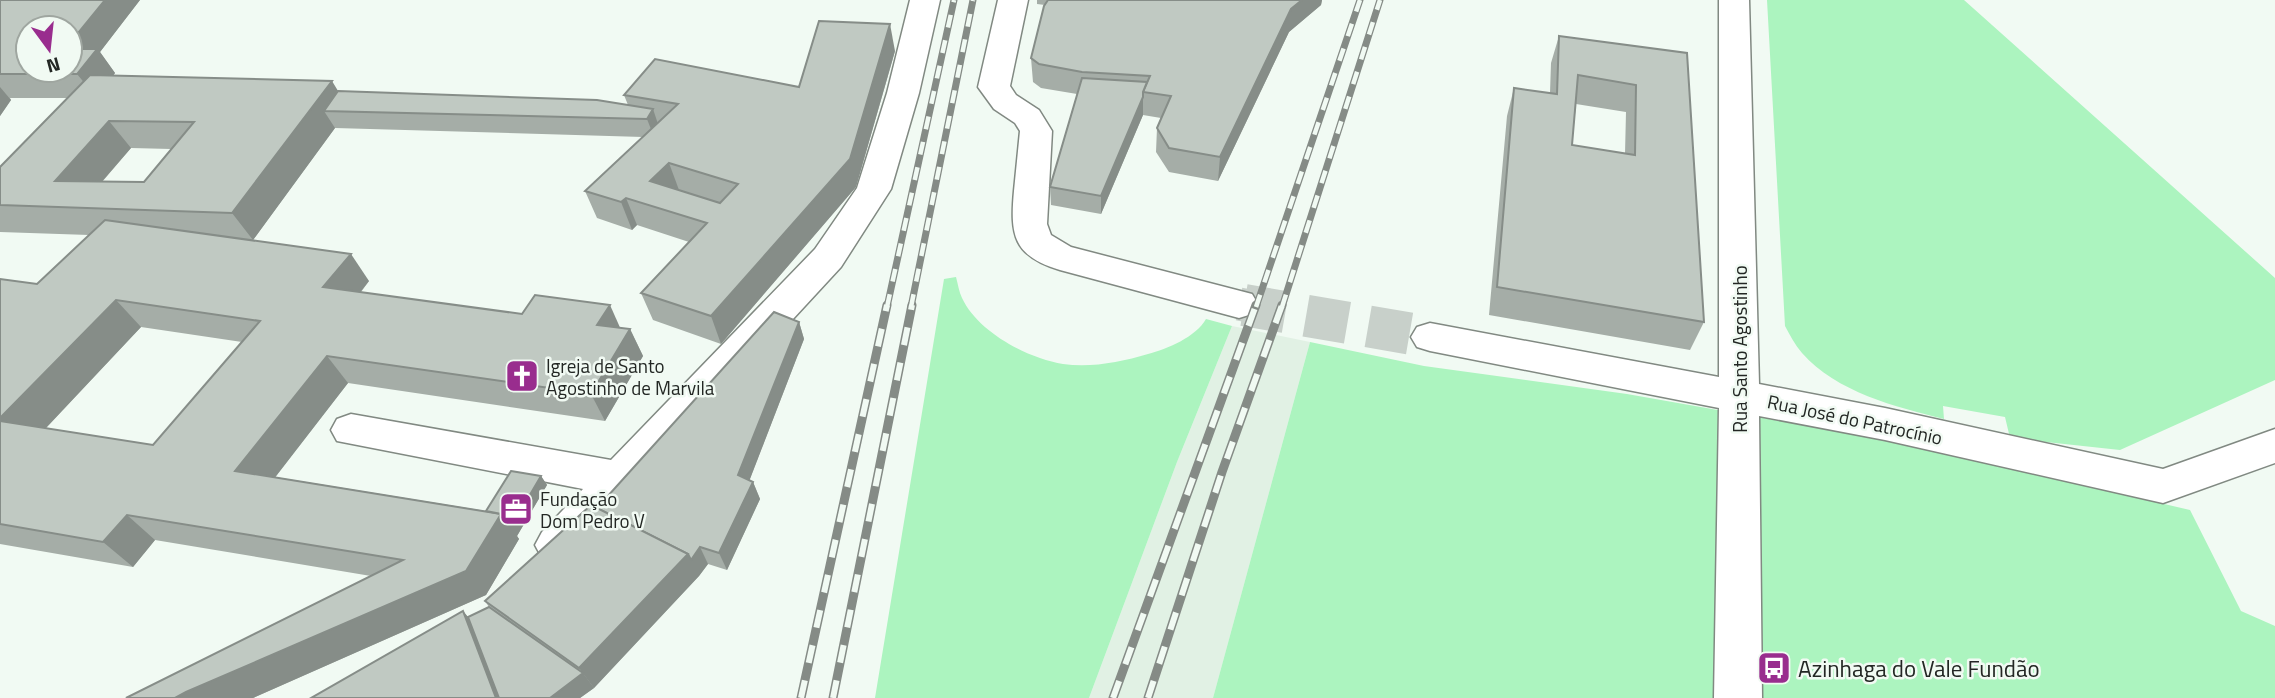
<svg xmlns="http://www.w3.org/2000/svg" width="2275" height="698" viewBox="0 0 2275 698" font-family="'Titillium Web',sans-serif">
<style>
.built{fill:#e1f1e4}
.green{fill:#acf4bf}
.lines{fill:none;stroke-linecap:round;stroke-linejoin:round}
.minor-tunnel-far1{stroke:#c8d0ca;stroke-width:33;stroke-dasharray:33 17;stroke-linecap:butt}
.minor-tunnel{stroke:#c8d0ca;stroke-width:42;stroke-dasharray:42 21;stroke-linecap:butt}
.minor-casing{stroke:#818982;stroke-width:3}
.minor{fill:#fff;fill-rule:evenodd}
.rail-far1-casing{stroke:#858b86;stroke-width:7}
.rail-casing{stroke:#858b86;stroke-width:9}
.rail-far1{stroke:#f1faf3;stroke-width:4.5;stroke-dasharray:13;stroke-linecap:butt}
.rail{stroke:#f1faf3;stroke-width:6;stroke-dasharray:18;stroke-linecap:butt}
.wall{fill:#a5ada7;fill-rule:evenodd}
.shaded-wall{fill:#868d88}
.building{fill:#c0c9c2;stroke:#868d88;stroke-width:2;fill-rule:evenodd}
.labels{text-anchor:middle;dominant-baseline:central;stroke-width:5;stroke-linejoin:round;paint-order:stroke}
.street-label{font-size:19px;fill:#232724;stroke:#f1faf3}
.poi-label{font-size:19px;fill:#232724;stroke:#f1faf3;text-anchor:start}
.near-poi-label{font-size:23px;fill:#232724;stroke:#f1faf3;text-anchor:start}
</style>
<rect width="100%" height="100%" fill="#f1faf3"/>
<path class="built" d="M 1232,326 L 1310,342 L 1213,698 L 1089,698 L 1177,462 Z"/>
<g class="green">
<path d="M 1767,0 L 1964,0 L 2275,278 L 2275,380 L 2120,450 L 2010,438 L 2005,417 L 1943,406 L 1944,419 C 1896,407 1836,392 1802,353 C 1795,345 1790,335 1785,326 Z"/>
<path d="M 956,277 C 958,284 959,292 962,298 C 978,332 1027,358 1063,364 C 1091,368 1121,362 1148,354 C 1167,349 1196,337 1206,319 L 1232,326 L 1177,462 L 1089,698 L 875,698 L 944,279 Z"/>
<path d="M 1310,342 L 1424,366 L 1627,394 L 1894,441 L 2190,510 L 2241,611 L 2275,626 L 2275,698 L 1213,698 Z"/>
</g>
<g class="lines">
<path class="minor-tunnel-far1" d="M 1239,304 L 1254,307"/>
<path class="minor-tunnel" d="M 1244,305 L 1430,337"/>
<defs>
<g id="minor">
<path d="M 910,0 L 940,0 L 919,93 L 891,189 L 841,267 L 572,558 L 557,564 L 542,558 L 535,545 L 542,532 L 583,489 L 337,441 L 331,430 L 337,419 L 351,414 L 611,460 L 815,249 L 857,188 L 887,93 Z"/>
<path d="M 998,0 L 1028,0 L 1010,86 L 1016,95 L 1039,110 L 1052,131 L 1047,224 L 1051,235 L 1071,247 L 1252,294 L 1258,304 L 1252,314 L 1239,318 L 1060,270 C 1013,256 1010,235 1014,191 C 1016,171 1018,151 1020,131 L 1015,123 L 994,109 L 978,87 Z"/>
<path d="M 1719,0 L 1749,0 L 1759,384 L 1885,408 L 2163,469 L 2275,429 L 2275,463 L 2163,503 L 1885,440 L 1759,416 L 1762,698 L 1714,698 L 1719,408 L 1430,351 L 1417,347 L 1411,337 L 1417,327 L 1430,323 L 1719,377 Z"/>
</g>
</defs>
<use href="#minor" class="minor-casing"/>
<use href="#minor" class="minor"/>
<defs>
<g id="rail-far1">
<path d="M 887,307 L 954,0"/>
<path d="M 911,307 L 973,0"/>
<path d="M 1256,307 L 1360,0"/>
<path d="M 1282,307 L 1380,0"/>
</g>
<g id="rail">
<path d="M 801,698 L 887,305"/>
<path d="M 833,698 L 912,305"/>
<path d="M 1113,698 L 1256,305"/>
<path d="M 1148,698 L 1222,472 L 1282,305"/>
</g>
</defs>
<use href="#rail-far1" class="rail-far1-casing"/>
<use href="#rail" class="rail-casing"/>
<use href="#rail-far1" class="rail-far1"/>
<use href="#rail" class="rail"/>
</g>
<g class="wall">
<path d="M 0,0 L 140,0 L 100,52 L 115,73 L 113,76 L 338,91 L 628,105 L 624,95 L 799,87 L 895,51 L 856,187 L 721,344 L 653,320 L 641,293 L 689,242 L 637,225 L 632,230 L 597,218 L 585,191 L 643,137 L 335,128 L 253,240 L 369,281 L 361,292 L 630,329 L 643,356 L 605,421 L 348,383 L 275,477 L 486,511 L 541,476 L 547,485 L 517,536 L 519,539 L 486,595 L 253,698 L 126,698 L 371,576 L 155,540 L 133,567 L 0,544 L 0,279 L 37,284 L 89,235 L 0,232 L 0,167 L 68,98 L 10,98 L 11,100 L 0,116 ZM 131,148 L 171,149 L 144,182 L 102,182 ZM 141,327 L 242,342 L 153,445 L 46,428 Z"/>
<path d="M 1037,0 L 1322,0 L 1321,5 L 1289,32 L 1218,181 L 1169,172 L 1156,152 L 1157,128 L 1161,118 L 1143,115 L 1101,214 L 1051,205 L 1050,187 L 1077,94 L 1041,88 L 1033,82 L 1031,58 L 1045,5 L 1037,4 Z"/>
<path d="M 1559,36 L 1687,53 L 1704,322 L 1690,350 L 1489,315 L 1507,116 L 1514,88 L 1550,93 L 1551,63 ZM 1576,104 L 1626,112 L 1625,154 L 1572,145 Z"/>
<path d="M 799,322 L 804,339 L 749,481 L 753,482 L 760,499 L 727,570 L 708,564 L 699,576 L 594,688 L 580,698 L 311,698 L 463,611 L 468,617 L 489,607 L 485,601 L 597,508 Z"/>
</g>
<g class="shaded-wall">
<path d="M 105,0 L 140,0 L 100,52 L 115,73 L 96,97 L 77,74 L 70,56 L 70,43 Z"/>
<path d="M 1302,0 L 1322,0 L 1321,5 L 1289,32 L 1218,181 L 1220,157 L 1291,9 Z"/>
<path d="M 890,24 L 895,51 L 856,187 L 721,344 L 711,316 Z"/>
<path d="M 332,81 L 349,109 L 324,111 L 335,128 L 253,240 L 232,213 Z"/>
<path d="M 0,87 L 11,100 L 0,116 Z"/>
<path d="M 1143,97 L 1143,115 L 1101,214 L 1101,196 Z"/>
<path d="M 653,109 L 659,127 L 654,137 L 647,119 Z"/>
<path d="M 109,121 L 131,148 L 79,208 L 55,181 Z"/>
<path d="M 669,163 L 679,190 L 650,181 Z"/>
<path d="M 626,198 L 637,225 L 632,230 L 621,202 Z"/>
<path d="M 351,254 L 369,281 L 343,314 L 323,287 Z"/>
<path d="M 116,300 L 141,327 L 28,447 L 0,422 L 0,418 Z"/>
<path d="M 610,305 L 622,332 L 597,325 Z"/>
<path d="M 799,322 L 804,339 L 745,492 L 738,475 Z"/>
<path d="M 630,329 L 643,356 L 605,421 L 591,394 Z"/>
<path d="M 327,356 L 348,383 L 260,497 L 235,471 Z"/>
<path d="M 541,476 L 547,485 L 517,536 L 519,539 L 486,595 L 253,698 L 175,698 L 501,514 Z"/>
<path d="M 753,482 L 760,499 L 727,570 L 719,553 Z"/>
<path d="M 127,515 L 155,540 L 133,567 L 103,542 Z"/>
<path d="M 700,547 L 708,564 L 699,576 L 594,688 L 579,668 L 688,554 Z"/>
<path d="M 463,611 L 480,632 L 506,698 L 496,698 Z"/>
<path d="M 583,673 L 594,688 L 580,698 L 549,698 Z"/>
</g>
<g class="building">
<path d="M 0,0 L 105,0 L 70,43 L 70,28 L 28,28 L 28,70 L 70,70 L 70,49 L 97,49 L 77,74 L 0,74 Z"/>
<path d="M 1048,0 L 1302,0 L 1291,9 L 1220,157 L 1169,148 L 1157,128 L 1171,96 L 1143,92 L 1150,76 L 1082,72 L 1039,64 L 1031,58 L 1044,6 Z"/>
<path d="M 819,21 L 890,24 L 850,159 L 711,316 L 641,293 L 707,223 L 626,198 L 621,202 L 585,191 L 678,104 L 624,95 L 655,59 L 799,87 ZM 669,163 L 738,184 L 720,203 L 650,181 Z"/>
<path d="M 1559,36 L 1687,53 L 1704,322 L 1497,287 L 1514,88 L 1557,94 ZM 1578,75 L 1636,85 L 1635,155 L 1572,145 Z"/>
<path d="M 90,75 L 332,81 L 232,213 L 0,205 L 0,167 ZM 109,121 L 194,122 L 144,182 L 55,181 Z"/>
<path d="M 1082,78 L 1147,82 L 1143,92 L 1143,97 L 1101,196 L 1050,187 Z"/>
<path d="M 338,91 L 597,100 L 653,109 L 647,119 L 324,111 Z"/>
<path d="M 105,220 L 351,254 L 323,287 L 522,314 L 535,295 L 610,305 L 597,325 L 630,329 L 591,394 L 327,356 L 235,471 L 501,514 L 466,571 L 186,692 L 175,698 L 126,698 L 403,560 L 127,515 L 103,542 L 0,524 L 0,421 L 153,445 L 260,321 L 116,300 L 0,418 L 0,279 L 37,284 Z"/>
<path d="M 774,312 L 799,322 L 738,475 L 753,482 L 719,553 L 700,547 L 691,560 L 688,554 L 597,508 Z"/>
<path d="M 511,471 L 541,476 L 511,527 L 501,514 L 486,511 Z"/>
<path d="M 591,505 L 688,554 L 579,668 L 485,601 Z"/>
<path d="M 489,607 L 583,673 L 550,698 L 499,698 L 468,617 Z"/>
<path d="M 463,611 L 496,698 L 311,698 Z"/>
</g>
<defs>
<symbol id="church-square" viewBox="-11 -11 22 22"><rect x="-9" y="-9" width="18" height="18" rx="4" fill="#992d8e" stroke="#f1faf3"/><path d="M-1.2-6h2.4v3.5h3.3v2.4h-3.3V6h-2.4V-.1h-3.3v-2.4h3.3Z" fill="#fff"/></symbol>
<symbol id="office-square" viewBox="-11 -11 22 22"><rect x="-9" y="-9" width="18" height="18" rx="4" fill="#992d8e" stroke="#f1faf3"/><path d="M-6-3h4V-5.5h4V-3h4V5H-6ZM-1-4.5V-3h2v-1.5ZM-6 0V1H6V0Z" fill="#fff"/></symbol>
<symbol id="bus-square" viewBox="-11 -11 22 22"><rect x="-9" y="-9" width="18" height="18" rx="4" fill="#992d8e" stroke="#f1faf3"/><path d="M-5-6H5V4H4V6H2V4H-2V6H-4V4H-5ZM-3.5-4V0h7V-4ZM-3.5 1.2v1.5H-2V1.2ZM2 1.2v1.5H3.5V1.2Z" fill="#fff"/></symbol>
</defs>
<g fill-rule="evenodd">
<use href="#church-square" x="503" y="357" width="38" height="38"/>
<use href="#office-square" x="497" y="490" width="38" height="38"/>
<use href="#bus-square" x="1755" y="649" width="38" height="38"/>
</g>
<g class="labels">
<g class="street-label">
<text transform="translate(1739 349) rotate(-90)">Rua Santo Agostinho</text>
<text transform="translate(1855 419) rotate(12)">Rua José do Patrocínio</text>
</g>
<g class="poi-label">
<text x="546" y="365">Igreja de Santo<tspan x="546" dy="22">Agostinho de Marvila</tspan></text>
<text x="540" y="498">Fundação<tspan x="540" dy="22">Dom Pedro V</tspan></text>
</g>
<g class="near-poi-label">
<text x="1798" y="668">Azinhaga do Vale Fundão</text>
</g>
</g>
<g transform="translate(49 49) rotate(165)"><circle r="33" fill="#f1faf3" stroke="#9fa6a0" stroke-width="2"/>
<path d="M0-5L12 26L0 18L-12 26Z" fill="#992d8e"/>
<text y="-10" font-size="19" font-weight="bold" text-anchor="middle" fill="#232724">N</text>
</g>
</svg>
